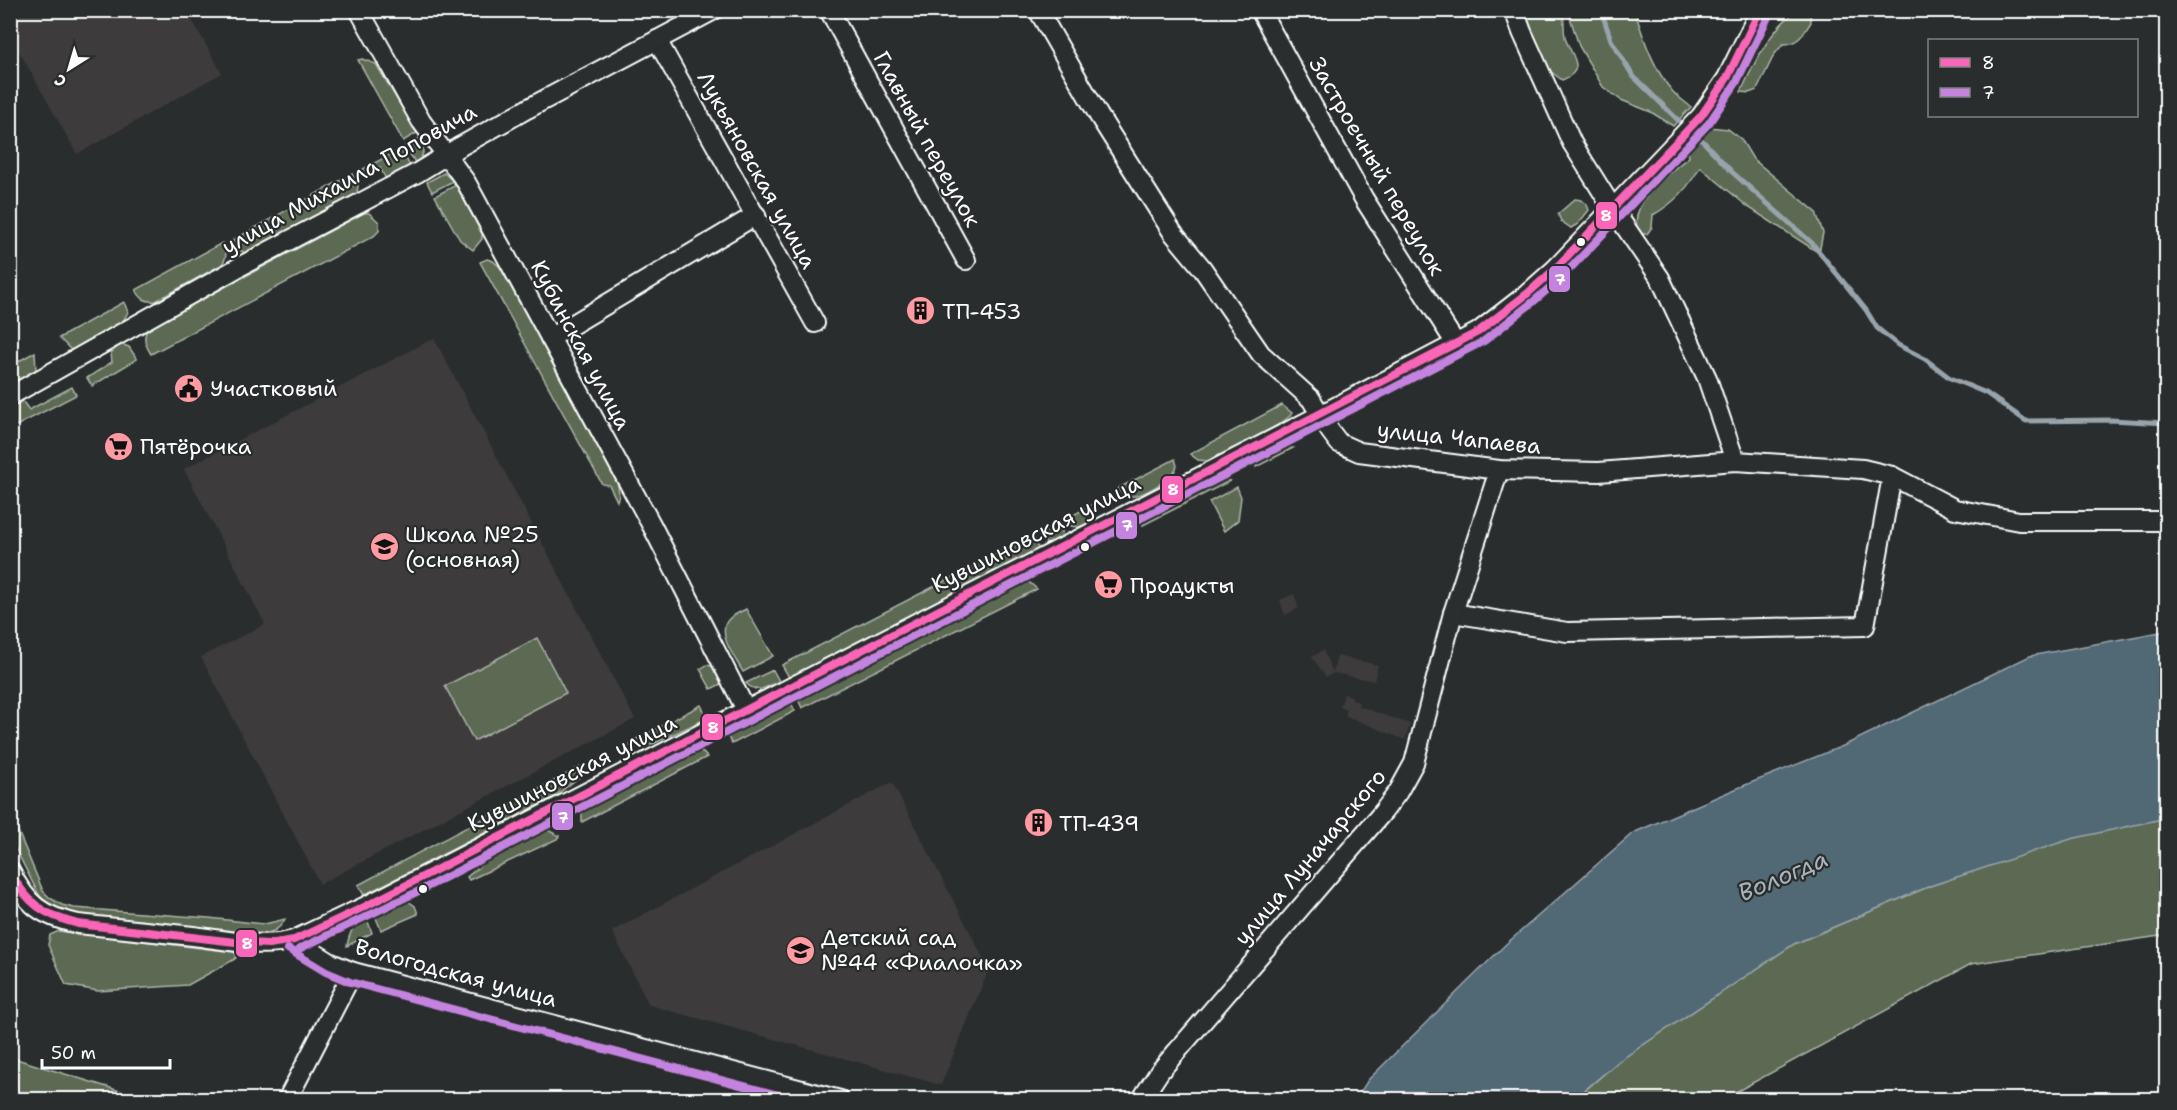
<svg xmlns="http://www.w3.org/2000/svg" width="2177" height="1110" viewBox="0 0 2177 1110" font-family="'Shantell Sans',sans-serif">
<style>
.built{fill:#3e3a3b}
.green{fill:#5b6a53;stroke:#adb4a9;stroke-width:1.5}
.water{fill:#516875;stroke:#97a4ac;stroke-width:1.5}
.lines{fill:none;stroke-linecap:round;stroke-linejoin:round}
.stream{stroke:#97a4ac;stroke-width:5}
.minor-casing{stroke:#fff;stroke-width:22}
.minor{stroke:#2a2d2e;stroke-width:18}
.bus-1-casing{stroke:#2a2d2e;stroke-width:12}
.bus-2-casing{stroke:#2a2d2e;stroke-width:12}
.bus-1{stroke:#fa66b7;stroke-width:8}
.bus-2{stroke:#c483df;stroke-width:8}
.bus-dot{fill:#fff;stroke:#2a2d2e;stroke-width:2}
.labels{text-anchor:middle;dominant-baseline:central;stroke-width:4.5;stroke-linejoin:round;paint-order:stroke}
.street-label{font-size:22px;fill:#fff;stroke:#2a2d2e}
.poi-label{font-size:22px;fill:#fff;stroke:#2a2d2e;text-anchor:start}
.water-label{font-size:24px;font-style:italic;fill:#a8b4ba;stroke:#2a2d2e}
.line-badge{stroke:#2a2d2e;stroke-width:2}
.badge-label{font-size:16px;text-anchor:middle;font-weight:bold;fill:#fff}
</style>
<rect width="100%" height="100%" fill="#2a2d2e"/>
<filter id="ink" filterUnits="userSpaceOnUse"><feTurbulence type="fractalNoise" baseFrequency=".0167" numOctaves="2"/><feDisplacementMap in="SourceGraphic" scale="12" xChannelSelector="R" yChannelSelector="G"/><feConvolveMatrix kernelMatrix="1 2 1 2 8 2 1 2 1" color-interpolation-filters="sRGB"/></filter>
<g filter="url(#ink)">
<g class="built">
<path d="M 10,11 L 187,11 L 222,73 L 77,154 L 11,37 Z"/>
<path d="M 434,338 L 635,719 L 320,884 L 201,657 L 265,624 L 184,469 Z"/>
<path d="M 1294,594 L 1299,608 L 1285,615 L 1280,600 Z"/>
<path d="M 1323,650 L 1333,672 L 1337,656 L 1378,665 L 1374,681 L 1334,673 L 1326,677 L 1312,657 Z"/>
<path d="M 1344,694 L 1352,696 L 1352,700 L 1359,702 L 1358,706 L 1410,724 L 1405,740 L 1346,716 L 1346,709 L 1340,707 Z"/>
<path d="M 892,782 L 989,969 L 941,1085 L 649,1005 L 612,931 Z"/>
</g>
<g class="green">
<path d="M 1804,10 L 1810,14 L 1811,22 C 1803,34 1799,44 1783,44 L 1774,55 L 1757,90 L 1749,93 L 1741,92 C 1751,69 1777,14 1804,10 Z"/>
<path d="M 1522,11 L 1562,11 C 1566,20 1562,30 1566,40 C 1571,55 1588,70 1562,80 L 1550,71 L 1534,42 Z"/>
<path d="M 1568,11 L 1635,11 C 1643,38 1654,70 1673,92 C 1678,97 1685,102 1691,107 L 1673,126 L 1651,112 L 1621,100 L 1603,87 L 1579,46 Z"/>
<path d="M 362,59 L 376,64 L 417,133 L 403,141 L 358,60 Z"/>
<path d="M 1709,127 L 1728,129 L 1741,139 L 1753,159 L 1816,212 L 1823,233 L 1819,253 L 1748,207 L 1700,167 C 1689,187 1673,204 1653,215 L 1652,227 L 1647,234 L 1640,234 C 1623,206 1670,172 1689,157 L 1688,149 Z"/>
<path d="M 420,138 C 425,148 424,157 416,164 L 405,146 Z"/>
<path d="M 401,149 L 411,168 L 387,181 L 380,168 L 366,175 L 363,169 Z"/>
<path d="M 444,173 L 453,181 L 432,192 L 427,182 Z"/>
<path d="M 352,174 L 358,186 L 357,193 L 352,199 L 252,253 L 245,253 L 239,250 L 233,240 Z"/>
<path d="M 456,185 L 482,234 L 482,239 L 473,250 L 460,240 L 435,196 Z"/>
<path d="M 1575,199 C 1583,199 1587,203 1589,210 L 1578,224 L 1571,228 L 1561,221 L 1558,214 Z"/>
<path d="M 364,213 L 369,213 L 379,222 L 379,231 L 374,236 L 151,354 C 145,345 141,335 150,327 Z"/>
<path d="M 222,243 C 227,251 228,258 221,265 L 156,301 C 145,302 141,299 136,290 Z"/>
<path d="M 487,259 L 493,261 L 500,267 L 618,485 L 619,495 L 617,501 L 609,485 L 602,484 L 480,262 Z"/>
<path d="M 124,302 L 128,312 L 122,323 L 77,349 L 71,350 L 59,338 Z"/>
<path d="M 120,344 L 129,347 L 137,359 L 92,386 L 87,378 L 112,362 L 111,353 Z"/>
<path d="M 35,352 L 36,371 L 11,386 L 10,366 Z"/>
<path d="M 72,387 L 76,395 L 16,426 L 11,417 L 12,404 L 21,399 L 29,410 Z"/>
<path d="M 1282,405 L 1292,413 C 1287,425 1223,453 1207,461 L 1198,460 L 1190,454 Z"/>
<path d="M 1277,447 L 1293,448 L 1256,467 C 1257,456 1268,452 1277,447 Z"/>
<path d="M 1175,459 L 1177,466 C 1174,478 1146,494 1134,496 C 1127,497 1122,494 1117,489 Z"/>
<path d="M 1218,477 L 1230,481 L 1143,525 L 1145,517 L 1150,514 Z"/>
<path d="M 1237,487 L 1241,497 L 1238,520 L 1224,531 L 1209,502 Z"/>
<path d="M 1095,503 L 1094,514 L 1089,523 L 1079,527 L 1070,526 L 1066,519 Z"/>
<path d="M 1060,522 L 1063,529 L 1061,537 L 1047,546 L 1040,532 Z"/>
<path d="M 1032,536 L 1039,550 L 790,679 L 782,665 Z"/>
<path d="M 1021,581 L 1030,583 L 1037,589 L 802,708 L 796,695 Z"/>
<path d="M 746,609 L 773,656 L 743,672 C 736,659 715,633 729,619 C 734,614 741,612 746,609 Z"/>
<path d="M 537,638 L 566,693 L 474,741 L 445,686 Z"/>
<path d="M 707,665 L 715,667 L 723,683 L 711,689 L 700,669 Z"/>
<path d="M 773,670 L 779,681 C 766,687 757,695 746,683 Z"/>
<path d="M 789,699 L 795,711 L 732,744 L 725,732 Z"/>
<path d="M 701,705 L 707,718 L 655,743 L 633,748 L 630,747 L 631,742 Z"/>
<path d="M 695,750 L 703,753 L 707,757 L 582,822 L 582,813 L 587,803 L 685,752 Z"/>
<path d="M 580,767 L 584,773 L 554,797 L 364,895 L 358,885 Z"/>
<path d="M 10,812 L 43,891 L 50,898 L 62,905 L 74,908 L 209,918 L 254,923 L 265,924 L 285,919 C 279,931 270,934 256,934 L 73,915 C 60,910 48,906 39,895 L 11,840 Z"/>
<path d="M 2166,818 L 2166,935 L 1971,964 L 1723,1099 L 1574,1100 L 1619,1061 L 1794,944 L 1930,886 L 2071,838 Z"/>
<path d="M 542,827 L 559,836 L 557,839 L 469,880 L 467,877 L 506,844 Z"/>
<path d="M 404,901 L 408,901 L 415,906 L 418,914 L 381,930 L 374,913 Z"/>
<path d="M 366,916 L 372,933 L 347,946 C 349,934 354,922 366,916 Z"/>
<path d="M 59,931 L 234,952 L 237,956 L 235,959 L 188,985 L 98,991 L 66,985 L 48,945 L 50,935 Z"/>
<path d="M 10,1057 L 146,1099 L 11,1099 Z"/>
</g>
<path class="water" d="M 2166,631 L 2166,818 L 2071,839 L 1930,886 L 1794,944 L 1619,1061 L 1574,1099 L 1356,1099 L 1368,1080 L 1506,944 L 1633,833 L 1733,790 L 1843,746 L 2030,656 Z"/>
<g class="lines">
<path class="stream" d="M 1601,10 L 1611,40 L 1633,76 L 1679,121 L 1699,137 L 1732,172 L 1812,243 L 1866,310 L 1877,328 L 1898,345 L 1925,359 L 1950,378 L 1986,393 L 2026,421 L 2111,420 L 2166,423"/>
<defs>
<g id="minor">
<path d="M 359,10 L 421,121 L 466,182 L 652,526 L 746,710"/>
<path d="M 829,10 L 966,260"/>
<path d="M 1038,10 L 1099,116 L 1173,233 L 1202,268 L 1261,354 L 1311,399 L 1330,431 L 1339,443 L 1359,452 L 1499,470 L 1599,472 L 1735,461 L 1863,469 L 1892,476 L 1955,509 L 2019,521 L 2166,521"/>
<path d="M 1260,10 L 1364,199 L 1456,344"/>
<path d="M 1514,10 L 1522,32 L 1572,143 L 1613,209 L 1660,278 L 1707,378 L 1735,461"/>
<path d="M 657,40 L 815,323"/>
<path d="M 550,338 L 756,215"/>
<path d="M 10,396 L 239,267 L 417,173 L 461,146 L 527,109 L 714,10"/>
<path d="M 1453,613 L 1567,632 L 1865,626 L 1892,476"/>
<path d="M 10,871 C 27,905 41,916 78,924 C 116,928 155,932 193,936 C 226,940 262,949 294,940 L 364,907 L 1320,415 L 1478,332 L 1527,294 L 1555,269 L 1701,116 L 1727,78 L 1760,10"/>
<path d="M 294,940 L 331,963 L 353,972 L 840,1100"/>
<path d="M 287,1100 L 353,972"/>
<path d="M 1141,1100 L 1160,1071 L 1383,812 L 1398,792 L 1414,763 L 1453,613 L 1499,470"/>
</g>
</defs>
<use href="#minor" class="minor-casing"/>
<use href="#minor" class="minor"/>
<defs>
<path id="bus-1" d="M 10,872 C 28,904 43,915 78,924 L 244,943 L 269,944 L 294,940 L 364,907 L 1478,332 L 1527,294 L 1555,269 L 1701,116 L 1727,78 L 1760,10"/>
<g id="bus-2">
<path d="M 288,949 L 326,972 L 350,982 L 797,1100"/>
<path d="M 299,949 L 423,889 L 1484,341 L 1533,302 L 1563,276 L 1709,123 L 1736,83 L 1769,15"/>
</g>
</defs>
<use href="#bus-1" class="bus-1-casing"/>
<use href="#bus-2" class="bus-2-casing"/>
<use href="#bus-1" class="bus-1"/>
<use href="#bus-2" class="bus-2"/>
</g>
</g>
<defs>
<symbol id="building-disc" viewBox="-11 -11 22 22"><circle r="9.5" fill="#ff9aa2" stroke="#2a2d2e"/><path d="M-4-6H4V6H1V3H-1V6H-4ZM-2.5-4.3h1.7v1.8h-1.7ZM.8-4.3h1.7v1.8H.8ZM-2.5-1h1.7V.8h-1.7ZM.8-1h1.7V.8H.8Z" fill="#111"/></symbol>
<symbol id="civic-disc" viewBox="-11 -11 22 22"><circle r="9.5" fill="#ff9aa2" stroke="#2a2d2e"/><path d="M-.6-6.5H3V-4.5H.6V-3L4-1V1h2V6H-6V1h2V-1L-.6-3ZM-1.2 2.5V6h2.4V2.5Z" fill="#111"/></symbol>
<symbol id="supermarket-disc" viewBox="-11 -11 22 22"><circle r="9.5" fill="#ff9aa2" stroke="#2a2d2e"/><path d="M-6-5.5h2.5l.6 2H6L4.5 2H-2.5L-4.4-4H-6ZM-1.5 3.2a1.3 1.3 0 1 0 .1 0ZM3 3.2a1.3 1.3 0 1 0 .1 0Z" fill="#111"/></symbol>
<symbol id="school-disc" viewBox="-11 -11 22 22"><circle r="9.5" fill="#ff9aa2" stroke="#2a2d2e"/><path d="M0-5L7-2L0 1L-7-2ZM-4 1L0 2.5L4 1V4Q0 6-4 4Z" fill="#111"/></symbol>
</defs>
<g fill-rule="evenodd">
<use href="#building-disc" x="904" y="294" width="33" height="33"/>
<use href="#civic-disc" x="172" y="372" width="33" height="33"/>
<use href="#supermarket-disc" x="102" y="430" width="33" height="33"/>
<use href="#school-disc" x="368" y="530" width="33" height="33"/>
<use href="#supermarket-disc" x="1092" y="568" width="33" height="33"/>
<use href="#building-disc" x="1022" y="806" width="33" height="33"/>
<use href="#school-disc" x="784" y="934" width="33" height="33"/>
</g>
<g class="bus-dot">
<circle cx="1581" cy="242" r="5"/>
<circle cx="1085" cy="547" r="5"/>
<circle cx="423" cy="889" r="5"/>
</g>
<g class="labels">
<g class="street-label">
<text transform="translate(927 139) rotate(61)">Главный переулок</text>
<text transform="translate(1377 166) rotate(60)">Застроечный переулок</text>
<text transform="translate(757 170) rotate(61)">Лукьяновская улица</text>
<text transform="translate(349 179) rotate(-29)">улица Михаила Поповича</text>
<text transform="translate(581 345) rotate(62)">Кубинская улица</text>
<text transform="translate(1459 438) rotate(6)">улица Чапаева</text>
<text transform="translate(1036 534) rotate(-27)">Кувшиновская улица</text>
<text transform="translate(572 773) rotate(-27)">Кувшиновская улица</text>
<text transform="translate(1310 857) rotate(-50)">улица Луначарского</text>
<text transform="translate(456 973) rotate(15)">Вологодская улица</text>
</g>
<g class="poi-label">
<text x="942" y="311">ТП-453</text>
<text x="210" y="388">Участковый</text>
<text x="140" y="446">Пятёрочка</text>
<text x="405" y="534">Школа №25<tspan x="405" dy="25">(основная)</tspan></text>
<text x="1130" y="585">Продукты</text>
<text x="1059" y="823">ТП-439</text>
<text x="821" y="937">Детский сад<tspan x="821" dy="25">№44 «Фиалочка»</tspan></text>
</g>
<g class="water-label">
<text transform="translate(1783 876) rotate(-23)">Вологда</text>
</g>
</g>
<g class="line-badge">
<rect x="1595" y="201" width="23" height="29" rx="6" fill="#fa66b7"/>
<rect x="1548" y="265" width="23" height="28" rx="6" fill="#c483df"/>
<rect x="1161" y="475" width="23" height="29" rx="6" fill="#fa66b7"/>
<rect x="1115" y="511" width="23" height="29" rx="6" fill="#c483df"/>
<rect x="701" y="713" width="23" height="28" rx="6" fill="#fa66b7"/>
<rect x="551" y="802" width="23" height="29" rx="6" fill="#c483df"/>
<rect x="235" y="929" width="23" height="29" rx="6" fill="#fa66b7"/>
</g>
<g class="badge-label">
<text x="1606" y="221">8</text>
<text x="1560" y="285">7</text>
<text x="1173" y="495">8</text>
<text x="1127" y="531">7</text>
<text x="713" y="733">8</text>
<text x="563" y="823">7</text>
<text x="247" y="949">8</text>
</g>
<rect width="2177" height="1110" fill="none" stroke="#2a2d2e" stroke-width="36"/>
<rect x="18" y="18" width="2141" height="1074" fill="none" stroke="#fff" stroke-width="2" filter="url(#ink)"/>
<rect x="1928" y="39" width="210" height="78" fill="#2a2d2e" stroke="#7f8182" stroke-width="1.5"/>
<rect x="1940" y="58" width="30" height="9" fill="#fa66b7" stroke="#7f8182" stroke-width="1.5"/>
<text x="1982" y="69" font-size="18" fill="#ffffff">8</text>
<rect x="1940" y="88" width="30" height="9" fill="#c483df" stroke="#7f8182" stroke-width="1.5"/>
<text x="1982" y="99" font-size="18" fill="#ffffff">7</text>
<g transform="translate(69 69) rotate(217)" stroke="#2a2d2e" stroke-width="4.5" paint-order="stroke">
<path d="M0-4.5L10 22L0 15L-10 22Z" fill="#ffffff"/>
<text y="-9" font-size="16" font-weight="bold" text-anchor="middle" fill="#ffffff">С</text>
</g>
<path d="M42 1059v9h128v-9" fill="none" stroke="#ffffff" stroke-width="3"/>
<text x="51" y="1059" font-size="18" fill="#ffffff" stroke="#2a2d2e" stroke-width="4.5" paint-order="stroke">50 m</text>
</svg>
